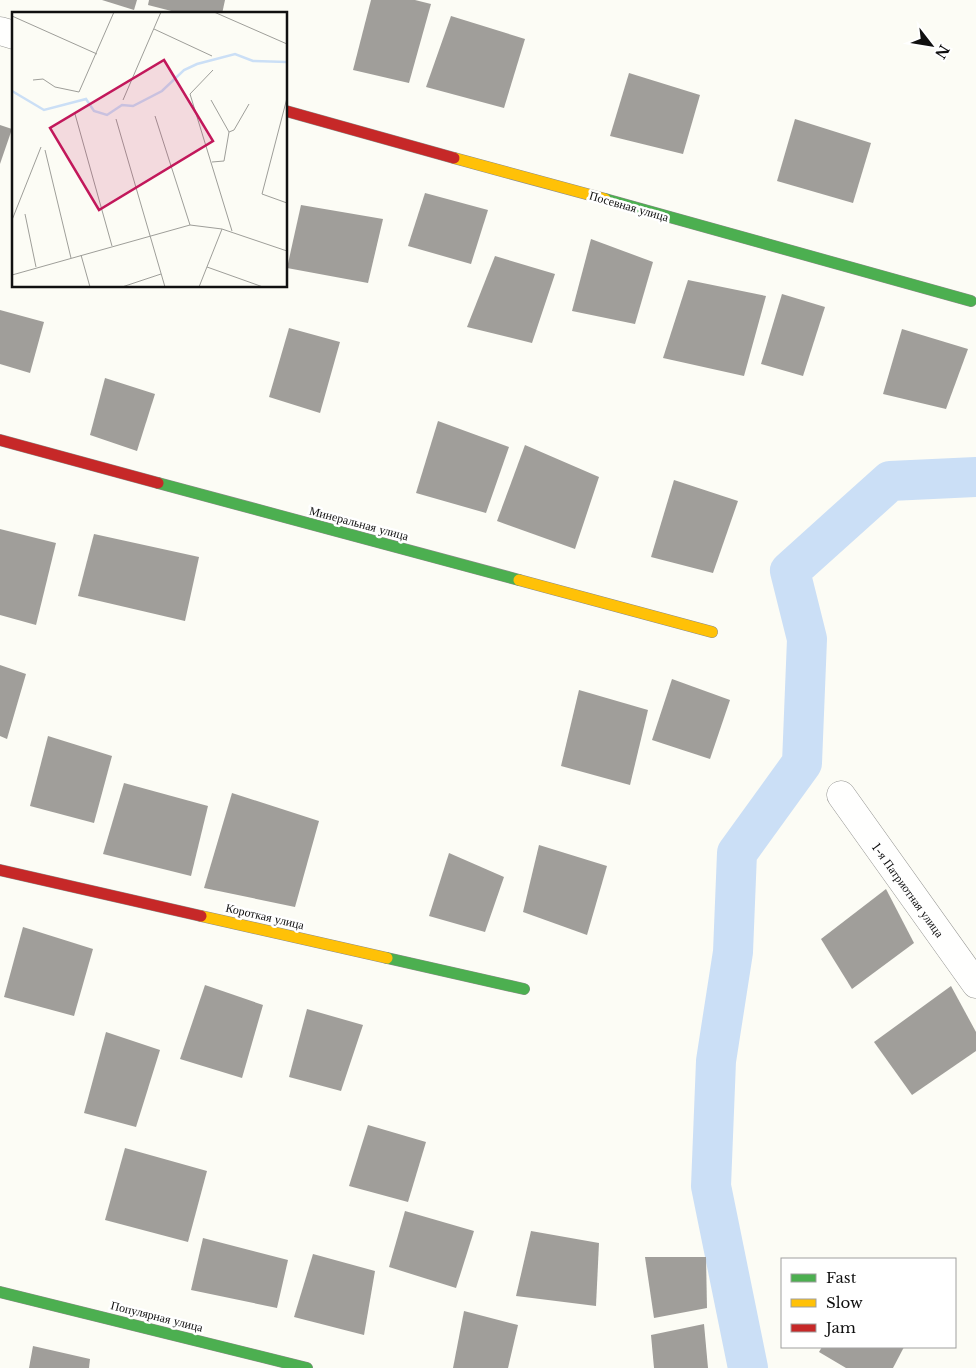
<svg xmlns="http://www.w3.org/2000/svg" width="976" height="1368" viewBox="0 0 976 1368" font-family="'Libre Baskerville',serif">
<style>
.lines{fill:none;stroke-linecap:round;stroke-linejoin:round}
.canal{stroke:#cbdff6;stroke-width:40}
.building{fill:#a09e9a}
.street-casing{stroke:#969693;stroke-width:29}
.fast-casing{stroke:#8d8d8a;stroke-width:12}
.slow-casing{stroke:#8d8d8a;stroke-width:12}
.jam-casing{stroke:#8d8d8a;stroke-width:12}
.street{stroke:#fffffe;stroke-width:28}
.fast{stroke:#4caf50;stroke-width:11}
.slow{stroke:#ffc107;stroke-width:11}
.jam{stroke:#c62828;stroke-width:11}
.labels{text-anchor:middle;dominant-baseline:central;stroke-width:5;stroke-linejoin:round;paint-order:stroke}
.street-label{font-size:12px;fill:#101010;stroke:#fff}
.inset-river{fill:none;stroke:#cbdff6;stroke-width:2.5}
.inset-road{fill:none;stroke:#9e9e99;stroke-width:1}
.view{fill:#c2185b;fill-opacity:0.15;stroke:#c2185b;stroke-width:2.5}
.inset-edge{fill:none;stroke:#101010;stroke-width:2.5}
</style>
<rect width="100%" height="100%" fill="#fcfcf5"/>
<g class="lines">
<path class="canal" d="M 748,1368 L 711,1186 L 716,1061 L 733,952 L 737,853 L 802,763 L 807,639 L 790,571 L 890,481 L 976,477"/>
</g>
<g class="building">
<path d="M 102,0 L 137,0 L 134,10 Z"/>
<path d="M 149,0 L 225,0 L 222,14 L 183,14 L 148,5 Z"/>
<path d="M 371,0 L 415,0 L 431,4 L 409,83 L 353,70 Z"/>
<path d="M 451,16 L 525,39 L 504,108 L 426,87 Z"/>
<path d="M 629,73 L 700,95 L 683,154 L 610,136 Z"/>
<path d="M 795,119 L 871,143 L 853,203 L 777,181 Z"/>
<path d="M 0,125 L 12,129 L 0,164 Z"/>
<path d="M 425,193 L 488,210 L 471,264 L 408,246 Z"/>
<path d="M 301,205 L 383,219 L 368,283 L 287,268 Z"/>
<path d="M 591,239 L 653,262 L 635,324 L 572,311 Z"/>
<path d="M 495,256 L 555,274 L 532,343 L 467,327 Z"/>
<path d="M 688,280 L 766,296 L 744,376 L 663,358 Z"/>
<path d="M 782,294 L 825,307 L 803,376 L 761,364 Z"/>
<path d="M 0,310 L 44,322 L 30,373 L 0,364 Z"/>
<path d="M 289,328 L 340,342 L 320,413 L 269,397 Z"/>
<path d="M 902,329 L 968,349 L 946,409 L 883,394 Z"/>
<path d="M 105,378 L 155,394 L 137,451 L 90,435 Z"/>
<path d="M 438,421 L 509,447 L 486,513 L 416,493 Z"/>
<path d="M 525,445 L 599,477 L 575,549 L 497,521 Z"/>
<path d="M 674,480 L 738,501 L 713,573 L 651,557 Z"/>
<path d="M 0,529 L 56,543 L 36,625 L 0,615 Z"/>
<path d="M 94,534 L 199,557 L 185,621 L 78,596 Z"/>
<path d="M 0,665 L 26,674 L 7,739 L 0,736 Z"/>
<path d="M 672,679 L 730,700 L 710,759 L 652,740 Z"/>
<path d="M 579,690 L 648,710 L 630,785 L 561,766 Z"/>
<path d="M 48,736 L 112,756 L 94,823 L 30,806 Z"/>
<path d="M 124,783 L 208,806 L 191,876 L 103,854 Z"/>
<path d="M 232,793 L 319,821 L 295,907 L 204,888 Z"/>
<path d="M 539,845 L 607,866 L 587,935 L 523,912 Z"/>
<path d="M 449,853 L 504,877 L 485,932 L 429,916 Z"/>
<path d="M 886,889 L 914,943 L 852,989 L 821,939 Z"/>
<path d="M 23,927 L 93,949 L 74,1016 L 4,997 Z"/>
<path d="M 205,985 L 263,1005 L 242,1078 L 180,1059 Z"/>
<path d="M 951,986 L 976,1032 L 976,1051 L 912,1095 L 874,1042 Z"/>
<path d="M 307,1009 L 363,1025 L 341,1091 L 289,1077 Z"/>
<path d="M 106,1032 L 160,1050 L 136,1127 L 84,1113 Z"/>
<path d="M 368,1125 L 426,1142 L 408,1202 L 349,1186 Z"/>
<path d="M 125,1148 L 207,1171 L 188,1242 L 105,1220 Z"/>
<path d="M 405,1211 L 474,1231 L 456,1288 L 389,1267 Z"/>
<path d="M 531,1231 L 599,1243 L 596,1306 L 516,1296 Z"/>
<path d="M 203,1238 L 288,1260 L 277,1308 L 191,1290 Z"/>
<path d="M 313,1254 L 375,1271 L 364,1335 L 294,1317 Z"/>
<path d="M 645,1257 L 706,1257 L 707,1308 L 654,1318 Z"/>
<path d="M 464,1311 L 518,1325 L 508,1368 L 453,1368 Z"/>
<path d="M 704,1324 L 708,1368 L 654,1368 L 651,1335 Z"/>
<path d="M 33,1346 L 90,1359 L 89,1368 L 29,1368 Z"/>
<path d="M 822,1347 L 904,1347 L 893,1368 L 846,1368 L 819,1352 Z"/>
</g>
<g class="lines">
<defs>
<g id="street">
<path d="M 0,31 L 14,35"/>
<path d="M 841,795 L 976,984"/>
</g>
<g id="fast">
<path d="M 605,199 L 971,301"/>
<path d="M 158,483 L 519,580"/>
<path d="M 387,958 L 524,989"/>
<path d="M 0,1292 L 307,1368"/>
</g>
<g id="slow">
<path d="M 454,158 L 605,199"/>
<path d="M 519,580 L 712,632"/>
<path d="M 201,916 L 387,958"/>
</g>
<g id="jam">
<path d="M 286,111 L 454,158"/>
<path d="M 0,440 L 158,483"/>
<path d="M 0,870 L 201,916"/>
</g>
</defs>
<use href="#street" class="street-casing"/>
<use href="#fast" class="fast-casing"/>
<use href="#slow" class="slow-casing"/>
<use href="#jam" class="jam-casing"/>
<use href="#street" class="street"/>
<use href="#fast" class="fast"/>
<use href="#slow" class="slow"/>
<use href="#jam" class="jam"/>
</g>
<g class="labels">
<g class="street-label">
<text transform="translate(629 206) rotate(16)">Посевная улица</text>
<text transform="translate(359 523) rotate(15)">Минеральная улица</text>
<text transform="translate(908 890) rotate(54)">1-я Патриотная улица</text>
<text transform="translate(265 916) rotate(13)">Короткая улица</text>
<text transform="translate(157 1316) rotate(14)">Популярная улица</text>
</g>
</g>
<g transform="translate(12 12)">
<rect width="275" height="275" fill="#fcfcf5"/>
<path class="inset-river" d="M 0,79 L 32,98 L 74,87 L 82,99 L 95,103 L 110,93 L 121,94 L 150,79 L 172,58 L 185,52 L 223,42 L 241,49 L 275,50"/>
<path class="inset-road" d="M 202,0 L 275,32M 0,4 L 85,42M 142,17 L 200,44M 201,58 L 178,82 L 220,219M 21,68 L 31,67 L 43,75 L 67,80 L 102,0M 275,86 L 250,182 L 275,191M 111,88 L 149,0M 199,88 L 217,120 L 212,149 L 200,150M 63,102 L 100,234M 143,104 L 178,213M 104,107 L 153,275M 217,120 L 222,118 L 237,92M 33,138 L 59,246M 13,202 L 24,255M 0,208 L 29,135M 69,243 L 78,275M 195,255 L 251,275M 0,263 L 178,213 L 210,217 L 275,239M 110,275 L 149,262M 187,275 L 210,217"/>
<path class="view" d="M 152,48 L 201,129 L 87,198 L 38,116 Z"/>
<rect width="275" height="275" class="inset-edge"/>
</g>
<rect x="781" y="1258" width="175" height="90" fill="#ffffff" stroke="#9f9f9f"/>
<rect x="791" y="1274" width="25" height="8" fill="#4caf50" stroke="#9f9f9f"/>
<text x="826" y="1283" font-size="15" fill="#101010">Fast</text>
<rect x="791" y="1299" width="25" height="8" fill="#ffc107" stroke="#9f9f9f"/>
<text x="826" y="1308" font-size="15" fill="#101010">Slow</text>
<rect x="791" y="1324" width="25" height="8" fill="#c62828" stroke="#9f9f9f"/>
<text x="826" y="1333" font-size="15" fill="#101010">Jam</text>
<g transform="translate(931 45) rotate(121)" stroke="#ffffff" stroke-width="4" paint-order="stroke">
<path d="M0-4L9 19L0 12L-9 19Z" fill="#101010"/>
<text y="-8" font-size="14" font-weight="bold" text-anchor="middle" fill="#101010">N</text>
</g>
</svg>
